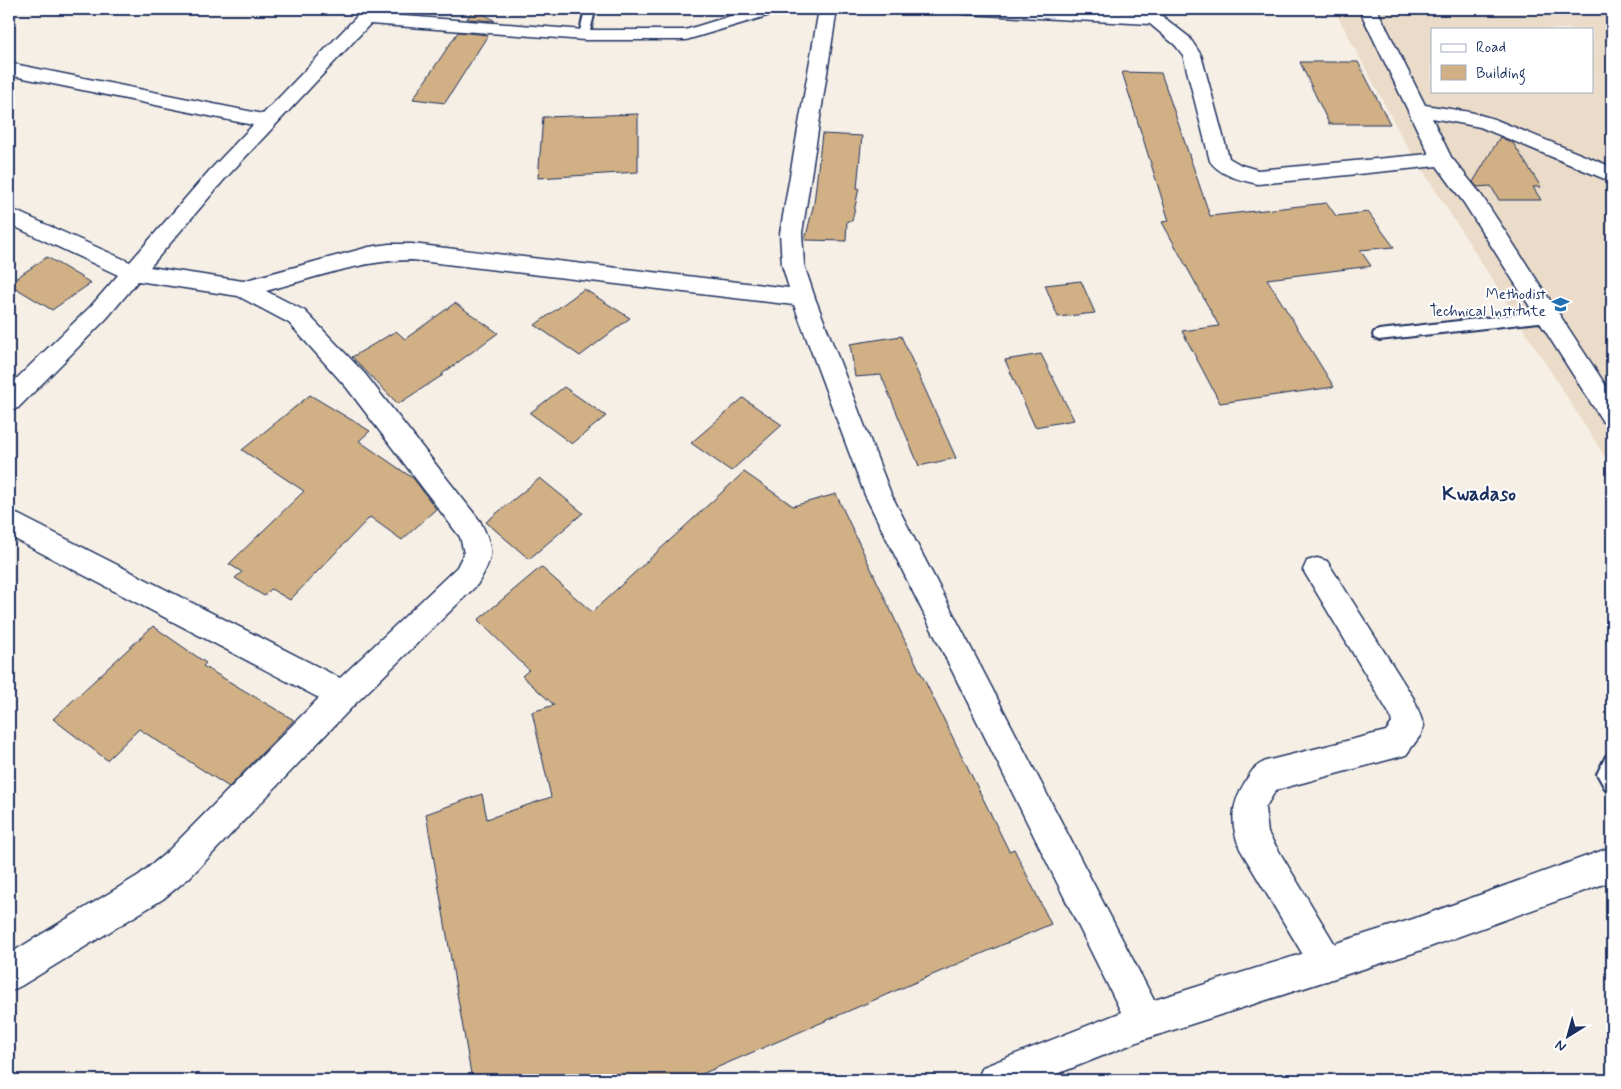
<svg xmlns="http://www.w3.org/2000/svg" width="1621" height="1089" viewBox="0 0 1621 1089" font-family="Mynerve,sans-serif">
<style>
.built{fill:#ebdcc9;fill-rule:evenodd}
.building{fill:#d0b084;stroke:#1b2f5e}
.lines{fill:none;stroke-linecap:round;stroke-linejoin:round}
.lane-casing{stroke:#1b2f5e;stroke-width:4}
.street-casing{stroke:#1b2f5e;stroke-width:3}
.secondary-casing{stroke:#1b2f5e;stroke-width:3}
.lane{fill:#fff;fill-rule:evenodd}
.street{fill:#fff;fill-rule:evenodd}
.secondary{fill:#fff;fill-rule:evenodd}
.labels{text-anchor:middle;dominant-baseline:central;stroke-width:4;stroke-linejoin:round;paint-order:stroke}
.poi-label{font-size:15px;fill:#1b2f5e;stroke:#fff;text-anchor:end}
.district-label{font-size:20px;font-weight:bold;fill:#1b2f5e;stroke:#fff}
</style>
<rect width="100%" height="100%" fill="#f6efe6"/>
<filter id="ink" filterUnits="userSpaceOnUse"><feTurbulence type="fractalNoise" baseFrequency=".02" numOctaves="2"/><feDisplacementMap in="SourceGraphic" scale="10" xChannelSelector="R" yChannelSelector="G"/><feConvolveMatrix kernelMatrix="1 2 1 2 8 2 1 2 1" color-interpolation-filters="sRGB"/></filter>
<g filter="url(#ink)">
<path class="built" d="M 1334,9 L 1612,9 L 1612,468 L 1404,141 ZM 1432,29 L 1592,29 L 1592,91 L 1432,91 Z"/>
<g class="building">
<path d="M 473,9 L 476,9 L 495,21 L 467,19 Z"/>
<path d="M 458,32 L 488,35 L 445,103 L 413,99 Z"/>
<path d="M 1300,62 L 1358,62 L 1390,124 L 1329,124 Z"/>
<path d="M 1122,72 L 1161,73 L 1210,216 L 1327,203 L 1336,216 L 1368,212 L 1394,247 L 1360,250 L 1371,266 L 1267,279 L 1334,387 L 1220,403 L 1182,331 L 1219,326 L 1162,222 L 1169,221 Z"/>
<path d="M 638,114 L 638,172 L 538,178 L 543,117 Z"/>
<path d="M 822,134 L 862,136 L 857,188 L 859,188 L 852,221 L 847,221 L 846,241 L 805,240 L 814,203 Z"/>
<path d="M 1500,137 L 1513,143 L 1541,187 L 1533,187 L 1541,200 L 1499,200 L 1491,186 L 1477,187 L 1473,182 Z"/>
<path d="M 47,257 L 91,283 L 52,310 L 9,284 L 9,283 Z"/>
<path d="M 1081,281 L 1095,313 L 1058,317 L 1045,285 Z"/>
<path d="M 584,289 L 630,318 L 580,356 L 535,325 Z"/>
<path d="M 455,303 L 498,333 L 442,374 L 443,375 L 398,404 L 352,357 L 396,331 L 405,339 Z"/>
<path d="M 901,336 L 956,458 L 919,466 L 881,375 L 855,377 L 850,344 Z"/>
<path d="M 1041,354 L 1074,420 L 1035,427 L 1005,360 Z"/>
<path d="M 564,387 L 606,416 L 572,444 L 530,413 Z"/>
<path d="M 310,395 L 370,431 L 359,441 L 414,479 L 436,509 L 402,540 L 370,517 L 290,600 L 271,589 L 264,596 L 235,578 L 242,572 L 229,564 L 304,491 L 242,450 Z"/>
<path d="M 743,398 L 782,425 L 731,471 L 691,443 Z"/>
<path d="M 744,472 L 793,506 L 836,494 L 905,641 L 1009,851 L 1014,849 L 1051,924 L 688,1080 L 472,1080 L 426,814 L 482,794 L 487,819 L 551,797 L 532,712 L 554,705 L 522,676 L 529,670 L 478,620 L 541,567 L 592,612 Z"/>
<path d="M 540,478 L 583,513 L 529,559 L 486,522 Z"/>
<path d="M 153,626 L 206,663 L 203,666 L 294,720 L 229,787 L 139,729 L 107,760 L 53,719 Z"/>
</g>
<g class="lines">
<defs>
<g id="lane">
<path d="M 589,9 L 599,9 L 594,15 L 589,35 L 584,38 L 579,35 L 584,14 Z"/>
<path d="M 1548,311 L 1553,313 L 1554,316 L 1553,319 L 1548,321 L 1379,340 L 1374,338 L 1373,335 L 1374,332 L 1379,330 Z"/>
<path d="M 1612,754 L 1612,793 L 1606,790 L 1597,774 L 1606,756 Z"/>
</g>
<g id="street">
<path d="M 364,9 L 383,9 L 379,14 L 584,30 L 685,30 L 753,9 L 780,9 L 777,13 L 686,40 L 584,40 L 370,24 L 223,181 L 150,267 L 243,281 L 369,247 L 389,244 L 412,244 L 789,288 L 782,265 L 780,233 L 819,9 L 837,9 L 802,233 L 804,265 L 815,298 L 891,494 L 1158,1008 L 1163,1021 L 1158,1034 L 1145,1039 L 1132,1034 L 865,495 L 794,305 L 412,260 C 362,260 314,278 266,291 L 305,311 L 365,374 L 480,521 C 494,549 494,557 477,585 L 354,705 L 190,877 L 163,899 L 21,986 L 9,992 L 9,954 L 139,875 L 166,853 L 319,698 L 9,536 L 9,512 L 19,515 L 340,678 L 457,567 L 464,553 L 460,537 L 347,388 L 289,323 L 238,296 L 138,281 L 107,318 L 18,408 L 9,410 L 9,386 L 91,306 L 118,275 L 9,224 L 9,208 L 130,262 L 209,171 L 253,125 L 9,75 L 9,63 L 263,114 Z"/>
<path d="M 957,9 L 1062,9 L 1136,13 L 1133,9 L 1153,9 L 1189,37 L 1201,55 L 1229,158 L 1241,165 L 1258,170 L 1429,154 L 1359,9 L 1377,9 L 1425,105 L 1470,112 L 1494,119 L 1612,167 L 1612,182 L 1480,127 L 1432,118 L 1451,157 L 1480,193 L 1612,395 L 1612,425 L 1603,422 L 1464,203 L 1437,166 L 1258,184 C 1241,180 1220,176 1210,161 L 1183,55 L 1175,45 L 1150,24 L 966,14 L 960,13 Z"/>
<path d="M 1317,558 L 1327,561 L 1414,699 L 1424,726 L 1420,736 L 1406,755 L 1276,790 L 1265,808 L 1268,833 L 1339,951 L 1345,963 L 1339,975 L 1327,981 L 1315,975 L 1240,849 C 1230,824 1231,805 1245,782 C 1252,771 1253,767 1266,761 L 1386,731 L 1392,723 L 1390,715 L 1303,570 L 1307,561 Z"/>
</g>
<path id="secondary" d="M 1612,847 L 1612,881 L 1413,953 L 1145,1039 L 1042,1080 L 977,1080 L 983,1067 L 1145,1003 L 1413,919 Z"/>
</defs>
<use href="#lane" class="lane-casing"/>
<use href="#street" class="street-casing"/>
<use href="#secondary" class="secondary-casing"/>
<use href="#lane" class="lane"/>
<use href="#street" class="street"/>
<use href="#secondary" class="secondary"/>
</g>
</g>
<defs>
<symbol id="school-bare" viewBox="-9 -9 18 18"><path d="M0-5L7-2L0 1L-7-2ZM-4 1L0 2.5L4 1V4Q0 6-4 4Z" fill="#1f6fb2" stroke="#fff" stroke-width="2.5" paint-order="stroke"/></symbol>
</defs>
<g fill-rule="evenodd">
<use href="#school-bare" x="1548" y="292" width="25" height="25"/>
</g>
<g class="labels">
<g class="poi-label">
<text x="1546" y="295">Methodist<tspan x="1546" dy="17">Technical Institute</tspan></text>
</g>
<g class="district-label">
<text x="1479" y="494">Kwadaso</text>
</g>
</g>
<rect width="1621" height="1089" fill="none" stroke="#fff" stroke-width="30"/>
<rect x="15" y="15" width="1591" height="1059" fill="none" stroke="#1b2f5e" stroke-width="2" filter="url(#ink)"/>
<rect x="1431" y="28" width="162" height="65" fill="#ffffff" stroke="#a4acbf"/>
<rect x="1441" y="44" width="25" height="8" fill="#ffffff" stroke="#a4acbf"/>
<text x="1476" y="52" font-size="15" fill="#1b2f5e">Road</text>
<rect x="1441" y="65" width="25" height="15" fill="#d0b084" stroke="#a4acbf"/>
<text x="1476" y="78" font-size="15" fill="#1b2f5e">Building</text>
<g transform="translate(1568 1036) rotate(217)" stroke="#ffffff" stroke-width="4" paint-order="stroke">
<path d="M0-4L9 19L0 12L-9 19Z" fill="#1b2f5e"/>
<text y="-8" font-size="14" font-weight="bold" text-anchor="middle" fill="#1b2f5e">N</text>
</g>
</svg>
